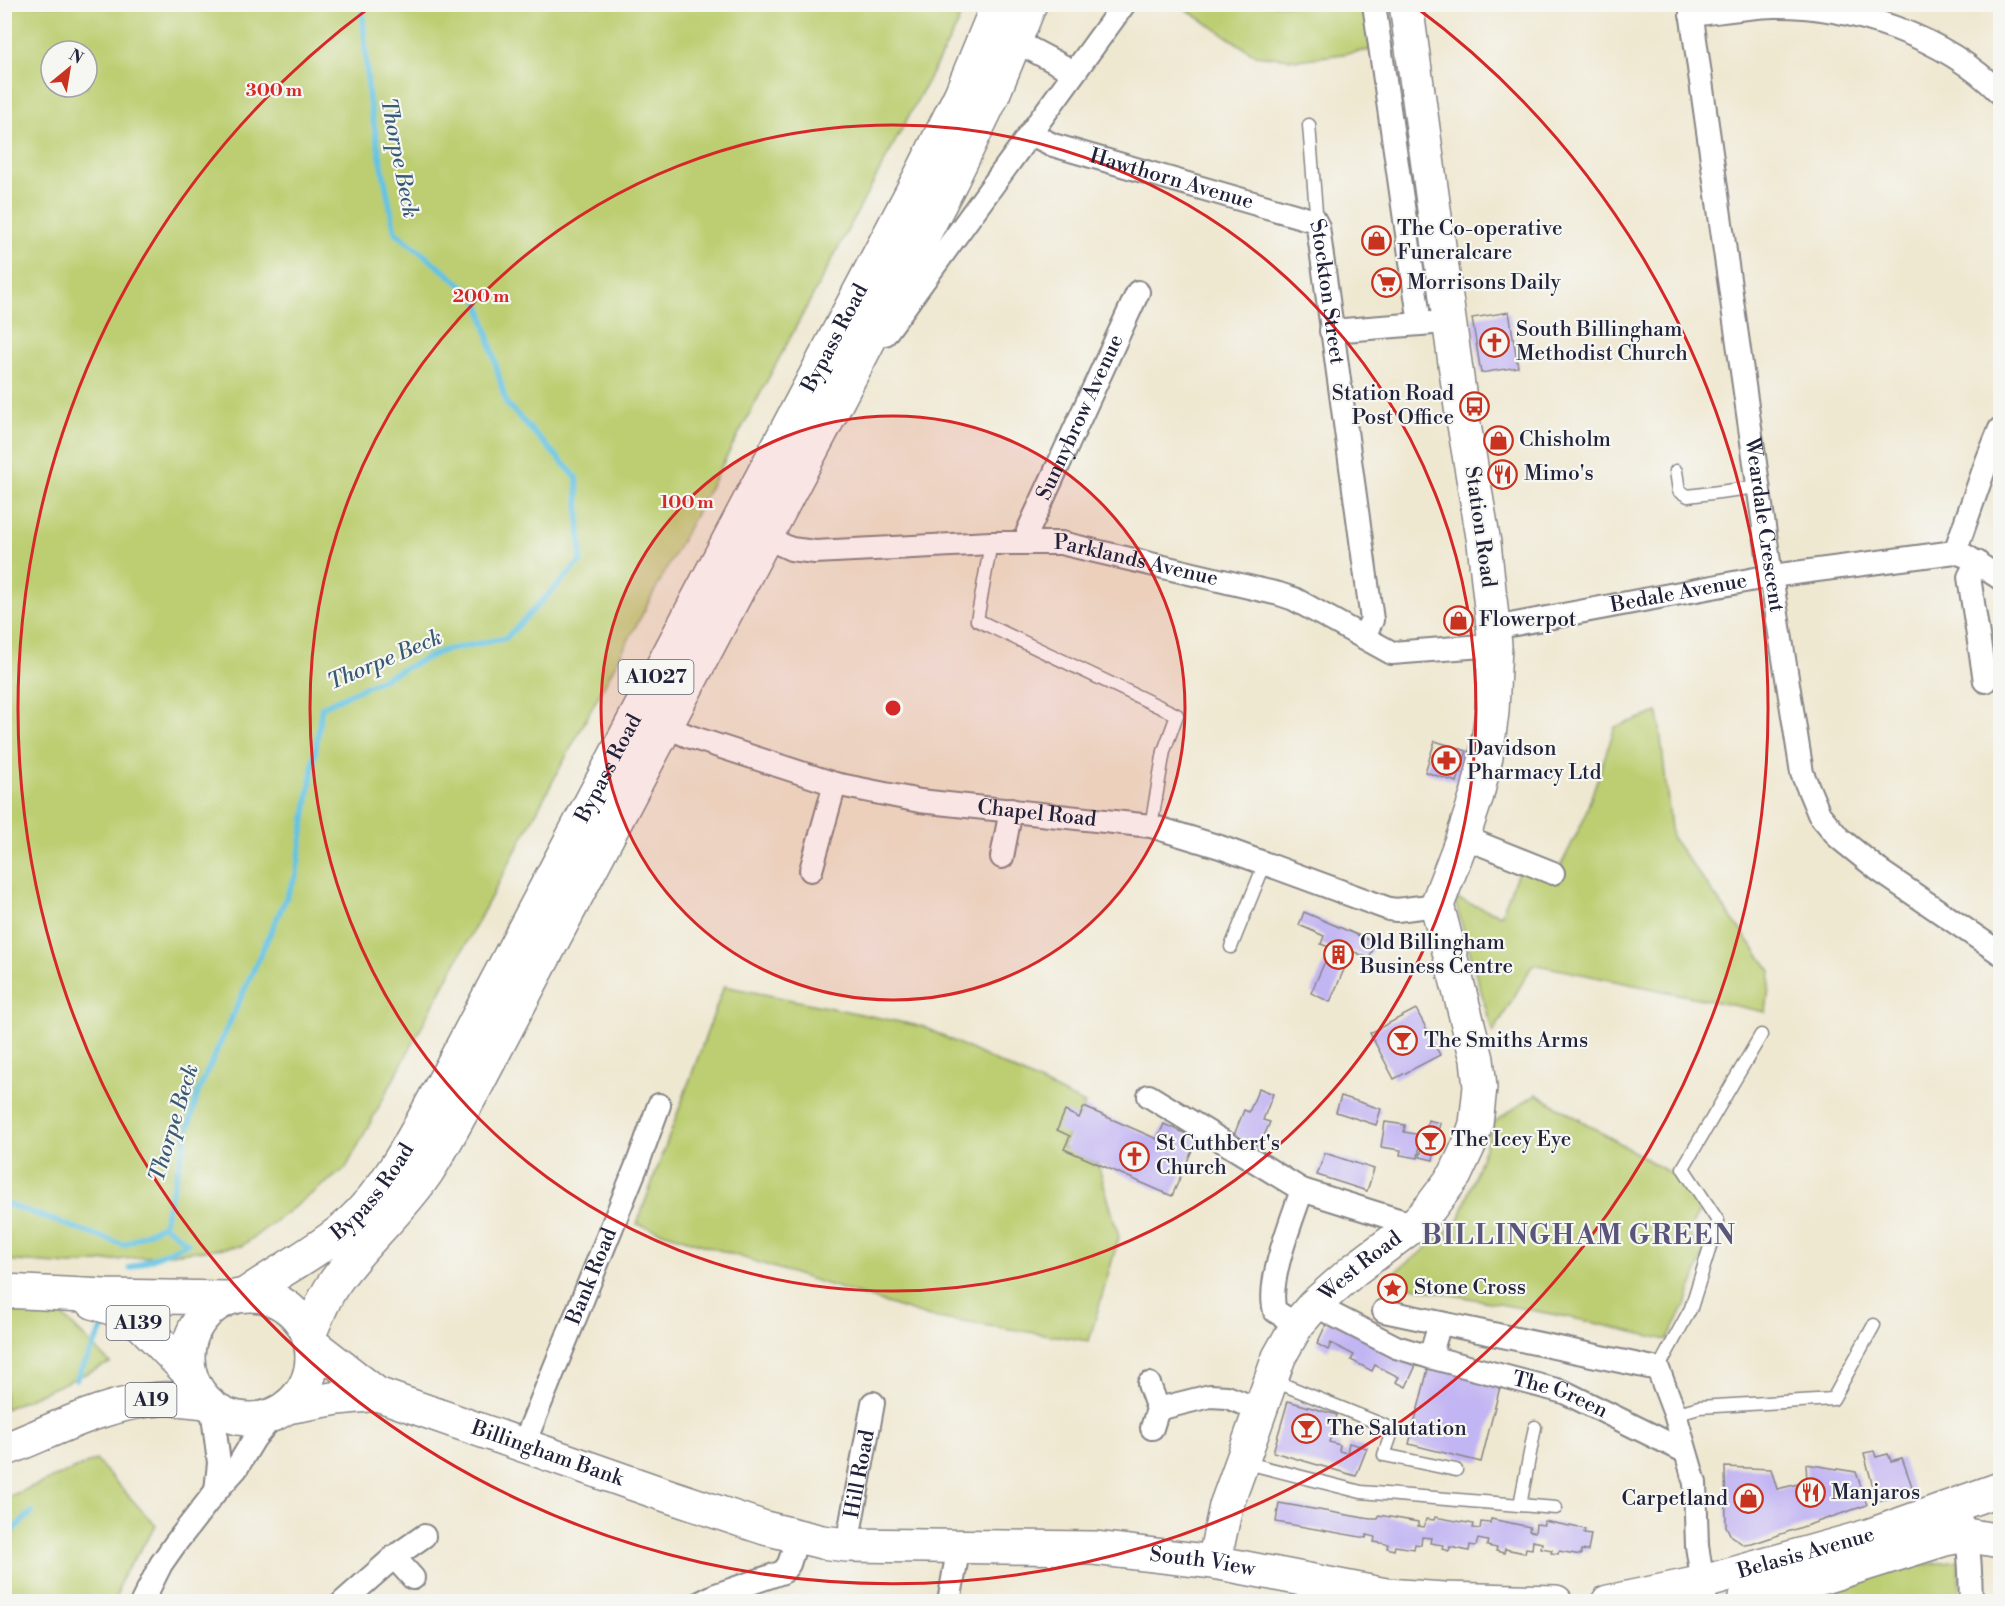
<svg xmlns="http://www.w3.org/2000/svg" width="2005" height="1606" viewBox="0 0 2005 1606" font-family="'Libre Bodoni',serif">
<style>
.green{fill:#bcce71;stroke:#6f7856;stroke-width:1.5;fill-rule:evenodd}
.lines{fill:none;stroke-linecap:round;stroke-linejoin:round}
.stream{stroke:#64c3e2;stroke-width:6}
.building{fill:#c2b5f3}
.lane-casing{stroke:#888586;stroke-width:15}
.street-casing{stroke:#888586;stroke-width:26}
.secondary-casing{stroke:#888586;stroke-width:36}
.primary-casing{stroke:#888586;stroke-width:36}
.highway-casing{stroke:#888586;stroke-width:36}
.lane{stroke:#fff;stroke-width:12}
.street{stroke:#fff;stroke-width:22}
.secondary{stroke:#fff;stroke-width:33}
.primary{stroke:#fff;stroke-width:33}
.highway{stroke:#fff;stroke-width:33}
.ring{fill:none;stroke:#d62828;stroke-width:3}
.labels{text-anchor:middle;dominant-baseline:central;stroke-width:4.5;stroke-linejoin:round;paint-order:stroke}
.shield{fill:#f6f6f2;stroke:#626272;stroke-width:1.5}
.shield-label{font-size:20px;font-weight:bold;fill:#22223b}
.street-label{font-size:21px;fill:#22223b;stroke:#f6f6f2}
.poi-label{font-size:21px;fill:#22223b;stroke:#f6f6f2;text-anchor:start}
.water-label{font-size:22px;font-style:italic;fill:#395a75;stroke:#f6f6f2}
.district-label{font-size:27px;font-weight:bold;letter-spacing:1.5px;fill:#5a557b;stroke:#f6f6f2}
.centre{fill:#d62828;stroke:#f6f6f2;stroke-width:3}
.ring-label{font-size:18px;text-anchor:middle;font-weight:bold;fill:#d62828;stroke:#f6f6f2;stroke-width:4.5;stroke-linejoin:round;paint-order:stroke}
</style>
<rect width="100%" height="100%" fill="#f6f6f2"/>
<filter id="ink" filterUnits="userSpaceOnUse"><feTurbulence type="fractalNoise" baseFrequency=".0167" numOctaves="2"/><feDisplacementMap in="SourceGraphic" scale="12" xChannelSelector="R" yChannelSelector="G"/><feConvolveMatrix kernelMatrix="1 2 1 2 8 2 1 2 1" color-interpolation-filters="sRGB"/></filter>
<filter id="wash" filterUnits="userSpaceOnUse"><feTurbulence type="fractalNoise" baseFrequency=".008" numOctaves="4" result="noise"/><feDisplacementMap in="SourceGraphic" scale="24" xChannelSelector="R" yChannelSelector="G"/><feGaussianBlur stdDeviation="1.35" result="paint"/><feColorMatrix in="noise" values="0 0 0 0 0 0 0 0 0 0 0 0 0 0 0 0 0 1.4 0 .05"/><feComposite in="paint" operator="in"/></filter>
<g filter="url(#wash)">
<rect width="100%" height="100%" fill="#efe8d1"/>
<g class="green">
<path d="M 4,5 L 961,5 L 958,24 L 346,1168 L 242,1246 L 71,1265 L 5,1260 ZM 51,51 L 87,51 L 87,87 L 51,87 Z"/>
<path d="M 1179,5 L 1366,5 L 1371,50 L 1298,60 L 1255,55 Z"/>
<path d="M 1658,712 L 1672,838 L 1771,971 L 1766,1012 L 1533,964 L 1493,1033 L 1454,898 L 1501,915 L 1520,867 L 1559,869 L 1583,821 L 1615,727 Z"/>
<path d="M 724,986 L 924,1027 L 1085,1104 L 1062,1147 L 1098,1164 L 1119,1237 L 1089,1341 L 930,1317 L 637,1224 Z"/>
<path d="M 1536,1094 L 1670,1173 L 1689,1187 L 1700,1209 L 1688,1233 L 1705,1250 L 1686,1304 L 1667,1340 L 1582,1320 L 1382,1281 L 1423,1251 L 1459,1220 L 1494,1122 Z"/>
<path d="M 4,1310 L 60,1313 L 110,1363 L 5,1409 Z"/>
<path d="M 96,1460 L 156,1526 L 122,1577 L 115,1601 L 5,1601 L 5,1498 Z"/>
<path d="M 1959,1560 L 1960,1601 L 1774,1602 L 1883,1570 Z"/>
</g>
<g class="lines">
<g class="stream">
<path d="M 4,1203 L 124,1245 L 163,1225"/>
<path d="M 130,1268 L 188,1243 L 163,1225 L 198,1092 L 296,876 L 322,707 L 442,651 L 506,638 L 581,561 L 577,478 L 506,403 L 478,298 L 395,232 L 369,100 L 362,4"/>
<path d="M 76,1379 L 103,1328"/>
<path d="M 4,1538 L 32,1512"/>
</g>
</g>
<g id="blocks">
<g class="building">
<path d="M 1509,312 L 1518,367 L 1481,373 L 1472,318 Z"/>
<path d="M 1435,741 L 1467,751 L 1457,782 L 1425,772 Z"/>
<path d="M 1304,912 L 1376,943 L 1369,958 L 1352,951 L 1330,1002 L 1311,993 L 1331,948 L 1321,944 L 1324,936 L 1299,925 Z"/>
<path d="M 1416,1009 L 1440,1055 L 1394,1079 L 1370,1033 Z"/>
<path d="M 1259,1088 L 1273,1094 L 1263,1120 L 1270,1122 L 1260,1146 L 1234,1135 L 1244,1110 L 1249,1112 Z"/>
<path d="M 1341,1096 L 1381,1109 L 1376,1125 L 1336,1112 Z"/>
<path d="M 1084,1107 L 1157,1139 L 1164,1124 L 1197,1139 L 1172,1196 L 1064,1149 L 1070,1136 L 1057,1130 L 1065,1111 L 1079,1118 Z"/>
<path d="M 1428,1120 L 1440,1123 L 1433,1160 L 1420,1157 Z"/>
<path d="M 1385,1122 L 1405,1125 L 1404,1132 L 1421,1135 L 1418,1158 L 1400,1155 L 1401,1150 L 1381,1147 Z"/>
<path d="M 1325,1153 L 1374,1169 L 1367,1191 L 1317,1175 Z"/>
<path d="M 1329,1318 L 1418,1361 L 1406,1387 L 1396,1382 L 1399,1377 L 1375,1365 L 1372,1371 L 1351,1360 L 1354,1355 L 1331,1343 L 1328,1350 L 1317,1344 Z"/>
<path d="M 1429,1365 L 1501,1383 L 1481,1462 L 1409,1444 Z"/>
<path d="M 1288,1401 L 1337,1415 L 1329,1442 L 1340,1445 L 1339,1451 L 1347,1453 L 1349,1443 L 1367,1448 L 1356,1476 L 1273,1452 Z"/>
<path d="M 1874,1451 L 1876,1457 L 1888,1454 L 1891,1461 L 1902,1458 L 1914,1492 L 1877,1502 L 1864,1453 Z"/>
<path d="M 1806,1464 L 1856,1472 L 1867,1505 L 1752,1544 L 1744,1545 L 1731,1536 L 1726,1526 L 1725,1467 L 1771,1469 L 1777,1489 L 1807,1482 Z"/>
<path d="M 1279,1503 L 1370,1519 L 1378,1519 L 1379,1515 L 1418,1522 L 1418,1526 L 1424,1527 L 1426,1519 L 1434,1520 L 1435,1517 L 1474,1524 L 1473,1528 L 1480,1529 L 1481,1522 L 1490,1523 L 1491,1519 L 1530,1527 L 1529,1531 L 1535,1532 L 1536,1524 L 1544,1525 L 1544,1521 L 1585,1529 L 1584,1533 L 1591,1534 L 1588,1551 L 1581,1550 L 1581,1555 L 1559,1551 L 1558,1554 L 1551,1553 L 1552,1550 L 1541,1548 L 1542,1543 L 1533,1541 L 1532,1549 L 1526,1548 L 1525,1553 L 1505,1549 L 1504,1553 L 1496,1551 L 1497,1548 L 1487,1546 L 1488,1541 L 1478,1539 L 1476,1546 L 1470,1545 L 1469,1551 L 1450,1547 L 1449,1551 L 1442,1549 L 1443,1545 L 1430,1543 L 1431,1538 L 1422,1537 L 1421,1545 L 1415,1544 L 1414,1549 L 1395,1546 L 1394,1550 L 1387,1548 L 1388,1544 L 1374,1542 L 1375,1537 L 1367,1535 L 1366,1538 L 1276,1522 Z"/>
</g>
</g>
</g>
<g filter="url(#ink)">
<use href="#blocks" fill-opacity="0" stroke="#888586" stroke-width="1.5"/>
<g class="lines">
<defs>
<g id="lane">
<path d="M 1309,125 L 1316,212 L 1315,221"/>
<path d="M 1676,471 L 1679,491 L 1688,496 L 1758,487"/>
<path d="M 991,543 L 977,620 L 1177,715 L 1164,751 L 1151,826"/>
<path d="M 1231,947 L 1265,863"/>
<path d="M 1658,1369 L 1691,1308 L 1718,1221 L 1683,1168 L 1761,1035"/>
<path d="M 1272,1380 L 1393,1429 L 1384,1455 L 1456,1470"/>
<path d="M 1675,1414 L 1699,1407 L 1833,1399 L 1874,1325"/>
<path d="M 1243,1462 L 1361,1492 L 1556,1508"/>
<path d="M 1520,1505 L 1535,1427"/>
</g>
<g id="street">
<path d="M 1374,4 L 1420,324"/>
<path id="s1" d="M 1690,4 L 1771,576 L 1802,773 L 1819,814 L 1839,838 L 1880,871 L 2000,953"/>
<path d="M 1691,15 C 1718,12 1746,7 1774,6 C 1852,5 1945,37 2000,93"/>
<path d="M 1004,35 L 1074,72"/>
<path id="s2" d="M 1031,134 L 1053,145 L 1315,221 L 1318,227 L 1372,620 L 1363,637"/>
<path d="M 1331,331 L 1433,323"/>
<path d="M 885,334 L 1124,4"/>
<path id="s3" d="M 765,537 L 791,549 L 815,552 L 991,543 L 1061,543 L 1279,594 L 1294,599 L 1392,653 L 1495,645"/>
<path id="s4" d="M 1028,542 L 1028,531 L 1138,292"/>
<path d="M 1955,552 L 1987,461 L 2000,429"/>
<path d="M 1977,562 L 1969,577 L 1985,681"/>
<path id="s5" d="M 1494,628 L 1771,576 L 1955,552 L 1966,556 L 2000,578"/>
<path id="s6" d="M 654,721 L 688,736 L 835,784 L 920,801 L 1151,826 L 1220,847 L 1389,909 L 1397,910 L 1437,905"/>
<path d="M 1463,837 L 1553,873"/>
<path d="M 1002,857 L 1011,810"/>
<path d="M 811,870 L 835,784"/>
<path d="M 1149,1096 L 1302,1190 L 1414,1225"/>
<path d="M 1314,1305 L 1396,1347 L 1430,1357"/>
<path d="M 1384,1311 L 1658,1369 L 1675,1414 L 1695,1483 L 1697,1546 L 1706,1602"/>
<path id="s7" d="M 1440,1323 L 1430,1357 L 1564,1392 L 1684,1451"/>
<path d="M 1297,1325 L 1275,1311 C 1266,1282 1292,1220 1302,1190"/>
<path d="M 1149,1384 L 1158,1409 L 1152,1428"/>
<path d="M 212,1407 L 219,1463 L 216,1491"/>
<path d="M 1158,1409 L 1210,1396 L 1227,1397 L 1260,1410"/>
<path id="s8" d="M 523,1446 L 639,1160 L 659,1105"/>
<path d="M 1962,1523 C 1971,1548 1970,1575 1971,1602"/>
<path id="s9" d="M 847,1545 L 873,1403"/>
<path d="M 394,1557 L 413,1578"/>
<path d="M 142,1602 L 161,1564 L 175,1544 L 216,1491 L 236,1469 L 254,1439 L 275,1414"/>
<path d="M 343,1602 L 394,1557 L 424,1536"/>
<path d="M 702,1602 L 716,1595 L 783,1572 L 789,1564 L 798,1536"/>
<path d="M 949,1602 L 959,1545"/>
</g>
<g id="secondary">
<path id="s10" d="M 311,1343 L 377,1394 L 654,1491 L 765,1528 L 822,1542 L 847,1545 L 1094,1548 L 1214,1562 L 1386,1595 L 1444,1599 L 1556,1602"/>
<path d="M 287,1407 L 338,1398 L 377,1394"/>
<path id="s11" d="M 1214,1562 L 1226,1506 L 1242,1462 L 1279,1357 L 1297,1325 L 1314,1305 L 1354,1270 L 1414,1225 L 1430,1208 L 1455,1175 L 1469,1145 L 1476,1124 L 1480,1087 L 1477,1059 L 1437,905 L 1463,837 L 1477,795 L 1486,757 L 1492,712 L 1495,645 L 1484,543 L 1461,407 L 1406,4"/>
<path id="s12" d="M 1608,1602 L 1704,1582 L 1868,1536 L 2000,1489"/>
<path d="M 1744,1602 L 1945,1539 L 1966,1535 L 2000,1541"/>
</g>
<g id="primary">
<path d="M 4,1291 L 105,1296 L 228,1298"/>
<circle cx="250" cy="1357" r="62"/>
<path id="s13" d="M 245,1295 C 279,1271 317,1252 348,1225 C 393,1184 420,1125 449,1072 L 922,173 L 961,94 L 998,4"/>
<path d="M 93,1302 L 117,1310 L 141,1324 L 190,1374"/>
<path d="M 309,1335 C 317,1317 323,1298 335,1282 C 362,1243 400,1212 427,1172 C 444,1146 459,1116 475,1088 L 840,396 L 952,180 L 992,97 L 1030,4"/>
</g>
<path id="highway" d="M 4,1450 C 55,1430 106,1402 161,1399 C 176,1398 192,1401 207,1402"/>
</defs>
<use href="#lane" class="lane-casing"/>
<use href="#street" class="street-casing"/>
<use href="#secondary" class="secondary-casing"/>
<use href="#primary" class="primary-casing"/>
<use href="#highway" class="highway-casing"/>
<use href="#lane" class="lane"/>
<use href="#street" class="street"/>
<use href="#secondary" class="secondary"/>
<use href="#primary" class="primary"/>
<use href="#highway" class="highway"/>
</g>
</g>
<circle cx="893" cy="708" r="292" fill="#d62828" fill-opacity=".12"/>
<g class="ring">
<circle cx="893" cy="708" r="292"/>
<circle cx="893" cy="708" r="583"/>
<path d="M1413 5A875 875 0 1 1 373 5"/>
</g>
<defs>
<symbol id="shop-ring" viewBox="-11 -11 22 22"><circle r="9.5" fill="#f6f6f2" stroke="#c8321e" stroke-width="1.5"/><path d="M-5-2.5h2.3a2.7 3.5 0 0 1 5.4 0H5L5.5 6h-11ZM-1.5-2.5h3a1.5 2.3 0 0 0-3 0Z" fill="#c8321e"/></symbol>
<symbol id="supermarket-ring" viewBox="-11 -11 22 22"><circle r="9.5" fill="#f6f6f2" stroke="#c8321e" stroke-width="1.5"/><path d="M-6-5.5h2.5l.6 2H6L4.5 2H-2.5L-4.4-4H-6ZM-1.5 3.2a1.3 1.3 0 1 0 .1 0ZM3 3.2a1.3 1.3 0 1 0 .1 0Z" fill="#c8321e"/></symbol>
<symbol id="church-ring" viewBox="-11 -11 22 22"><circle r="9.5" fill="#f6f6f2" stroke="#c8321e" stroke-width="1.5"/><path d="M-1.2-6h2.4v3.5h3.3v2.4h-3.3V6h-2.4V-.1h-3.3v-2.4h3.3Z" fill="#c8321e"/></symbol>
<symbol id="bus-ring" viewBox="-11 -11 22 22"><circle r="9.5" fill="#f6f6f2" stroke="#c8321e" stroke-width="1.5"/><path d="M-5-6H5V4H4V6H2V4H-2V6H-4V4H-5ZM-3.5-4V0h7V-4ZM-3.5 1.2v1.5H-2V1.2ZM2 1.2v1.5H3.5V1.2Z" fill="#c8321e"/></symbol>
<symbol id="restaurant-ring" viewBox="-11 -11 22 22"><circle r="9.5" fill="#f6f6f2" stroke="#c8321e" stroke-width="1.5"/><path d="M-5-6h1v4h1v-4h1v4h1v-4h1v5L-1.5 .5V6h-2V.5L-5-1ZM5-6V6H3V1.5H1.5Q1.5-4 5-6Z" fill="#c8321e"/></symbol>
<symbol id="pharmacy-ring" viewBox="-11 -11 22 22"><circle r="9.5" fill="#f6f6f2" stroke="#c8321e" stroke-width="1.5"/><path d="M-2-6h4v4h4v4h-4v4h-4v-4h-4v-4h4Z" fill="#c8321e"/></symbol>
<symbol id="building-ring" viewBox="-11 -11 22 22"><circle r="9.5" fill="#f6f6f2" stroke="#c8321e" stroke-width="1.5"/><path d="M-4-6H4V6H1V3H-1V6H-4ZM-2.5-4.3h1.7v1.8h-1.7ZM.8-4.3h1.7v1.8H.8ZM-2.5-1h1.7V.8h-1.7ZM.8-1h1.7V.8H.8Z" fill="#c8321e"/></symbol>
<symbol id="bar-ring" viewBox="-11 -11 22 22"><circle r="9.5" fill="#f6f6f2" stroke="#c8321e" stroke-width="1.5"/><path d="M-6-5H6L.8 .8V4.5H3.5V6h-7V4.5H-.8V.8Z" fill="#c8321e"/></symbol>
<symbol id="sight-ring" viewBox="-11 -11 22 22"><circle r="9.5" fill="#f6f6f2" stroke="#c8321e" stroke-width="1.5"/><path d="M0-6L1.8-2.2L6-1.7L2.9 1.2L3.7 5.4L0 3.3L-3.7 5.4L-2.9 1.2L-6-1.7L-1.8-2.2Z" fill="#c8321e"/></symbol>
</defs>
<g fill-rule="evenodd">
<use href="#shop-ring" x="1360" y="224" width="33" height="33"/>
<use href="#supermarket-ring" x="1370" y="266" width="33" height="33"/>
<use href="#church-ring" x="1478" y="326" width="33" height="33"/>
<use href="#bus-ring" x="1458" y="390" width="33" height="33"/>
<use href="#shop-ring" x="1482" y="424" width="33" height="33"/>
<use href="#restaurant-ring" x="1486" y="458" width="33" height="33"/>
<use href="#shop-ring" x="1442" y="604" width="33" height="33"/>
<use href="#pharmacy-ring" x="1430" y="744" width="33" height="33"/>
<use href="#building-ring" x="1322" y="938" width="33" height="33"/>
<use href="#bar-ring" x="1386" y="1024" width="33" height="33"/>
<use href="#bar-ring" x="1414" y="1124" width="33" height="33"/>
<use href="#church-ring" x="1118" y="1140" width="33" height="33"/>
<use href="#sight-ring" x="1376" y="1272" width="33" height="33"/>
<use href="#bar-ring" x="1290" y="1412" width="33" height="33"/>
<use href="#restaurant-ring" x="1794" y="1476" width="33" height="33"/>
<use href="#shop-ring" x="1732" y="1482" width="33" height="33"/>
</g>
<g class="labels">
<g class="shield">
<rect x="618.5" y="660" width="75" height="34" rx="4.5"/>
<rect x="106.5" y="1306" width="63" height="34" rx="4.5"/>
<rect x="125.5" y="1383" width="51" height="34" rx="4.5"/>
</g>
<g class="shield-label">
<text x="656" y="677">A1027</text>
<text x="138" y="1323">A139</text>
<text x="151" y="1400">A19</text>
</g>
<g class="street-label">
<text stroke="none"><textPath href="#s2" startOffset="148">Hawthorn Avenue</textPath></text>
<text stroke="none"><textPath href="#s2" startOffset="370">Stockton Street</textPath></text>
<text stroke="none"><textPath href="#s13" startOffset="1138">Bypass Road</textPath></text>
<text stroke="none"><textPath href="#s4" startOffset="136">Sunnybrow Avenue</textPath></text>
<text stroke="none"><textPath href="#s1" startOffset="526">Weardale Crescent</textPath></text>
<text transform="translate(1480 527) rotate(82)">Station Road</text>
<text stroke="none"><textPath href="#s3" startOffset="376">Parklands Avenue</textPath></text>
<text stroke="none"><textPath href="#s5" startOffset="188">Bedale Avenue</textPath></text>
<text stroke="none"><textPath href="#s13" startOffset="652">Bypass Road</textPath></text>
<text stroke="none"><textPath href="#s6" startOffset="396">Chapel Road</textPath></text>
<text stroke="none"><textPath href="#s13" startOffset="166">Bypass Road</textPath></text>
<text stroke="none"><textPath href="#s11" startOffset="339">West Road</textPath></text>
<text stroke="none"><textPath href="#s8" startOffset="183">Bank Road</textPath></text>
<text stroke="none"><textPath href="#s7" startOffset="171">The Green</textPath></text>
<text stroke="none"><textPath href="#s10" startOffset="264">Billingham Bank</textPath></text>
<text stroke="none"><textPath href="#s9" startOffset="72">Hill Road</textPath></text>
<text stroke="none"><textPath href="#s12" startOffset="204">Belasis Avenue</textPath></text>
<text stroke="none"><textPath href="#s10" startOffset="934">South View</textPath></text>
</g>
<g class="poi-label">
<text x="1397" y="229">The Co-operative<tspan x="1397" dy="24">Funeralcare</tspan></text>
<text x="1407" y="283">Morrisons Daily</text>
<text x="1516" y="330">South Billingham<tspan x="1516" dy="24">Methodist Church</tspan></text>
<text x="1454" y="394" text-anchor="end">Station Road<tspan x="1454" dy="24">Post Office</tspan></text>
<text x="1519" y="440">Chisholm</text>
<text x="1524" y="474">Mimo's</text>
<text x="1479" y="620">Flowerpot</text>
<text x="1467" y="749">Davidson<tspan x="1467" dy="24">Pharmacy Ltd</tspan></text>
<text x="1360" y="943">Old Billingham<tspan x="1360" dy="24">Business Centre</tspan></text>
<text x="1424" y="1041">The Smiths Arms</text>
<text x="1451" y="1140">The Icey Eye</text>
<text x="1156" y="1144">St Cuthbert's<tspan x="1156" dy="24">Church</tspan></text>
<text x="1414" y="1288">Stone Cross</text>
<text x="1327" y="1429">The Salutation</text>
<text x="1831" y="1493">Manjaros</text>
<text x="1728" y="1499" text-anchor="end">Carpetland</text>
</g>
<g class="water-label">
<text transform="translate(399 158) rotate(79)">Thorpe Beck</text>
<text transform="translate(385 660) rotate(-23)">Thorpe Beck</text>
<text transform="translate(174 1123) rotate(-73)">Thorpe Beck</text>
</g>
<g class="district-label">
<text x="1579" y="1236">BILLINGHAM GREEN</text>
</g>
</g>
<circle cx="893" cy="708" r="9" class="centre"/>
<g class="ring-label">
<text x="274" y="96">300 m</text>
<text x="481" y="302">200 m</text>
<text x="687" y="508">100 m</text>
</g>
<rect width="2005" height="1606" fill="none" stroke="#f6f6f2" stroke-width="24"/>
<g transform="translate(69 69) rotate(30)"><circle r="28" fill="#f6f6f2" stroke="#a1a1a9" stroke-width="1.5"/>
<path d="M0-4.5L10 22L0 15L-10 22Z" fill="#c8321e"/>
<text y="-9" font-size="16" font-weight="bold" text-anchor="middle" fill="#22223b">N</text>
</g>
</svg>
